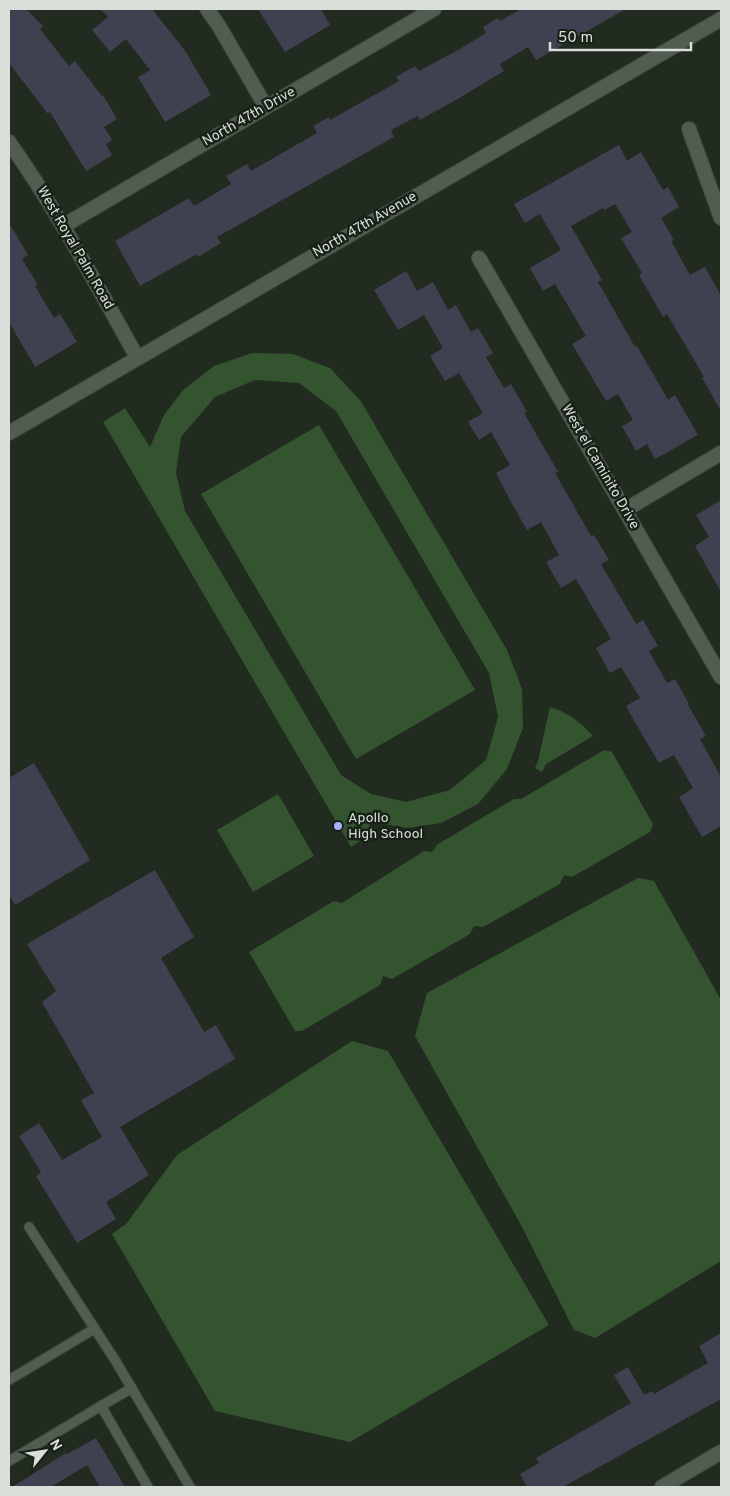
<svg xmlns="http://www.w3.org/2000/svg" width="730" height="1496" viewBox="0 0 730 1496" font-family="Overpass,sans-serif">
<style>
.green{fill:#345430;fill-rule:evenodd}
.building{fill:#3f4150}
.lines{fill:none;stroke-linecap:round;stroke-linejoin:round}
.service-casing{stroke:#40483f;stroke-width:11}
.minor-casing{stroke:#40483f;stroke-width:16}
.tertiary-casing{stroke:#40483f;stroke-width:16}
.service{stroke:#515d50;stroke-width:9}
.minor{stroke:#515d50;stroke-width:14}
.tertiary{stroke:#515d50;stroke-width:14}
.poi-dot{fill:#a9b0fc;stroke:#172116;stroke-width:2}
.labels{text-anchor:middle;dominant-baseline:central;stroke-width:5;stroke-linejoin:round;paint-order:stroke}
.street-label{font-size:14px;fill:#dae0d9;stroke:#172116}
.poi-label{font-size:14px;fill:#dae0d9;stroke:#172116;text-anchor:start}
</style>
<rect width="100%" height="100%" fill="#212b1f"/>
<g class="green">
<path d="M 252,353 L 293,354 L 330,368 L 360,400 L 507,650 L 522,689 L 523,728 L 507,769 L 478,804 L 441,823 L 407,828 L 368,821 L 373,832 L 351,847 L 103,422 L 125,408 L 150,447 L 164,415 L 183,390 L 214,366 ZM 255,380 L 299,383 L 336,411 L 489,673 L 498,717 L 486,760 L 450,790 L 406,802 L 371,794 L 341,775 L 185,511 L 176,473 L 181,437 L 215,397 Z"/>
<path d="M 319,425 L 475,690 L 356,759 L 201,494 Z"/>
<path d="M 550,707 C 567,712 582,723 593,736 L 546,764 L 542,772 L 535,768 L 538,761 Z"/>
<path d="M 604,750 L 612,752 L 653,824 L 650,832 L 572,877 L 564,875 L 560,884 L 483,927 L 474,926 L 470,934 L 392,979 L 383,976 L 380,985 L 302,1031 L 295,1031 L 249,952 L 334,901 L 342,903 L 424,851 L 432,852 L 438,844 L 514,799 L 521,799 Z"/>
<path d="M 278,794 L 314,856 L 253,892 L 217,830 Z"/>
<path d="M 638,878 L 654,881 L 721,1000 L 721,1261 L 595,1338 L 574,1330 L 521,1225 L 415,1036 L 427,993 Z"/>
<path d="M 352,1041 L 388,1051 L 549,1325 L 350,1442 L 215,1411 L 112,1234 L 126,1224 L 177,1155 Z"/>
</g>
<g class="building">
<path d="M 9,9 L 26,9 L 43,26 L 40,29 L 69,66 L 75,61 L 102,96 L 103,95 L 117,119 L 104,127 L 112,140 L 106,144 L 112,155 L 86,171 L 50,112 L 48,114 L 9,63 Z"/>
<path d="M 100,9 L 152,9 L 186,52 L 211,95 L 165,122 L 138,77 L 150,70 L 126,39 L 110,52 L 92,30 L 108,17 Z"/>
<path d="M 258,9 L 321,9 L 330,25 L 285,52 Z"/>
<path d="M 521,9 L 626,9 L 536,60 L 528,47 L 500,64 L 504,71 L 456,100 L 420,120 L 418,116 L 391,130 L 394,137 L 217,237 L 221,243 L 198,257 L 197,254 L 140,286 L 115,241 L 189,198 L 194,206 L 231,184 L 226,176 L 247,164 L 251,171 L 317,133 L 313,126 L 329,117 L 330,120 L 399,81 L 396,77 L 415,66 L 419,71 L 458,50 L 486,33 L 483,27 L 498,18 L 500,21 Z"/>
<path d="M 619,145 L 627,161 L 641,152 L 663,190 L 668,187 L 679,207 L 661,218 L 674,240 L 671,241 L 690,275 L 705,267 L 721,296 L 721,411 L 702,378 L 704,377 L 667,314 L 663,317 L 639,275 L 642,273 L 621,238 L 632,232 L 615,204 L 604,210 L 603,208 L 571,226 L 602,280 L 598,282 L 635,347 L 637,346 L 668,400 L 675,395 L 698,435 L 655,459 L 647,444 L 636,451 L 622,426 L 633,420 L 618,394 L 606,401 L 572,344 L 586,336 L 555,284 L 543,291 L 530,268 L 561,250 L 540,214 L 525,223 L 514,204 Z"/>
<path d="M 9,223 L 28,255 L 22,259 L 38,285 L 35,286 L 54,318 L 60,314 L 77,342 L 35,367 L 9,322 Z"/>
<path d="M 406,271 L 417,291 L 433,282 L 448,310 L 456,305 L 471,332 L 478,328 L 493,353 L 486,357 L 504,388 L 511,384 L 527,412 L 524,413 L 558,472 L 555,473 L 591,536 L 594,535 L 609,560 L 601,564 L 636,624 L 643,620 L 658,646 L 649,651 L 667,683 L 675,679 L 689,704 L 688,705 L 706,736 L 700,739 L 721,777 L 721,826 L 702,837 L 679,797 L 693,788 L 674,755 L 659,763 L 644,738 L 626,706 L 640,698 L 621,667 L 610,673 L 596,648 L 611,639 L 576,579 L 561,588 L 546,562 L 559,555 L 541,522 L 527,530 L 512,504 L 496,473 L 510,465 L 491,432 L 479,440 L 468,422 L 483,413 L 459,373 L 445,381 L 430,356 L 443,348 L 424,315 L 398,330 L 374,290 Z"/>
<path d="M 721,500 L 721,592 L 695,546 L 709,537 L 696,515 Z"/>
<path d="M 34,763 L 90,860 L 15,905 L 9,895 L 9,778 Z"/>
<path d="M 155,870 L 194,937 L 161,958 L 204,1032 L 216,1025 L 235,1059 L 120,1127 L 149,1175 L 106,1202 L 116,1219 L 77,1243 L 36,1176 L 41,1172 L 19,1136 L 39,1123 L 62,1160 L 102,1137 L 81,1100 L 94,1093 L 42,1002 L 56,991 L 27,944 Z"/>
<path d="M 721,1333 L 721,1399 L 563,1487 L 527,1487 L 520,1474 L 539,1463 L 536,1458 L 631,1403 L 614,1375 L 628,1367 L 644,1395 L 652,1391 L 654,1394 L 708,1363 L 699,1346 Z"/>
<path d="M 96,1438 L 125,1487 L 100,1487 L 87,1465 L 51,1487 L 12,1487 L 66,1453 L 67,1454 Z"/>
</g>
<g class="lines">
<defs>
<g id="service">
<path d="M 29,1227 L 115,1360 L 190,1487"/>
<path d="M 9,1380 L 94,1329"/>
<path d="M 101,1406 L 132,1388"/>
<path d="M 9,1461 L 101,1406 L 148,1487"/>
</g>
<g id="minor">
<path d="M 207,9 L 219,26 L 266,107"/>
<path d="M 689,129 L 721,218"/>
<path d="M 9,142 C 57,210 96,284 137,357"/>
<path d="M 63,226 L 434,9"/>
<path d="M 479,258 L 721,677"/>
<path d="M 625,510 L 721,453"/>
<path d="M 662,1487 L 721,1452"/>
</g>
<path id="tertiary" d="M 9,433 L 721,19"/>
</defs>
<use href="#service" class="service-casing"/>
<use href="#minor" class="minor-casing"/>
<use href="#tertiary" class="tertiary-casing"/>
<use href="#service" class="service"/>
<use href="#minor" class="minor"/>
<use href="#tertiary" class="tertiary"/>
</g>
<circle class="poi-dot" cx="338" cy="826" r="5"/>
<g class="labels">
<g class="street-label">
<text transform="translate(249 117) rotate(-30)">North 47th Drive</text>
<text transform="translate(365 225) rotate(-30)">North 47th Avenue</text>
<text transform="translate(75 248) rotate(60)">West Royal Palm Road</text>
<text transform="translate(600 467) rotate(60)">West el Caminito Drive</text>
</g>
<g class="poi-label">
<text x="348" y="818">Apollo<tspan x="348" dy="16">High School</tspan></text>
</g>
</g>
<rect width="730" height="1496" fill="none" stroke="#dae0d9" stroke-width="20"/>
<g transform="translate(45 1451) rotate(60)" stroke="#172116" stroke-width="4" paint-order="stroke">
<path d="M0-4L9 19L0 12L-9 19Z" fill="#dae0d9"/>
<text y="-8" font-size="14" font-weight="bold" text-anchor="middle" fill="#dae0d9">N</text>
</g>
<path d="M550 42v8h141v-8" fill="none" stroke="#dae0d9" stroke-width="2.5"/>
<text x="558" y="42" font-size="15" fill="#dae0d9" stroke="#172116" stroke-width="4" paint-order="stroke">50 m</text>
</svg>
